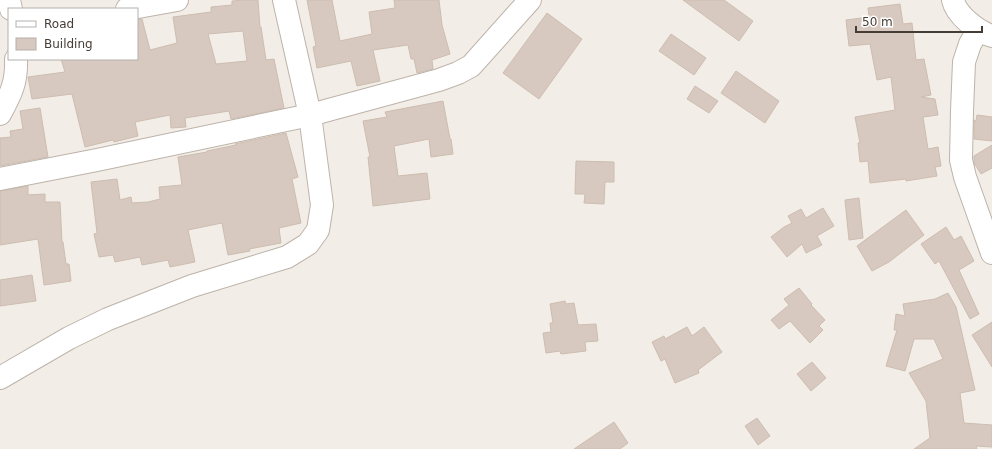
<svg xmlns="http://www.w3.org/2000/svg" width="992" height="449" viewBox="0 0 992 449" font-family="'DejaVu Sans',sans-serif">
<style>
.building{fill:#d7c9bf;stroke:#cebdb0;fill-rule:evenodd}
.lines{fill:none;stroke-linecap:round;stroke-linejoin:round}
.minor-casing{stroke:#bdb3aa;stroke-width:24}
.minor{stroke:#fff;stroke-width:22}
</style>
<rect width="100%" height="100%" fill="#f2ede7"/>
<g class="building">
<path d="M 244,0 L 258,0 L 260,27 L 261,27 L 266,60 L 274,59 L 284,108 L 231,119 L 229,111 L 185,118 L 186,127 L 171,128 L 170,115 L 135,122 L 138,136 L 114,142 L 113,140 L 85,147 L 72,94 L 32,99 L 28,77 L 65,72 L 61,59 L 137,59 L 137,20 L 142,19 L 150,50 L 177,43 L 173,17 L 211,12 L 211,7 L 232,5 L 232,1 ZM 243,31 L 247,61 L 216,64 L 208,34 Z"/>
<path d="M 307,0 L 332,0 L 340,41 L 372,34 L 369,12 L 395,8 L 394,0 L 439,0 L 442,25 L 450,54 L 432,60 L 433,69 L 417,73 L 414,59 L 411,59 L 408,45 L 373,50 L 380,81 L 357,86 L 351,61 L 317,68 L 313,47 L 316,46 Z"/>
<path d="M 683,0 L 724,0 L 753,21 L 739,41 Z"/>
<path d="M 900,4 L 903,24 L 912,23 L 916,60 L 924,59 L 931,95 L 921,97 L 935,99 L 938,115 L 923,117 L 928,149 L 938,147 L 941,166 L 935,167 L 937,176 L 906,181 L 906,179 L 870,183 L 868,161 L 860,162 L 858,143 L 860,143 L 855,117 L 895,110 L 891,77 L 877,80 L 870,44 L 849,46 L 846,20 L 869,17 L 868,8 Z"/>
<path d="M 547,13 L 582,39 L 539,99 L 503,73 Z"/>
<path d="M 671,34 L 706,58 L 694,75 L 659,51 Z"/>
<path d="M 736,71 L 779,101 L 765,123 L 721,93 Z"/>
<path d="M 695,86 L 718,101 L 709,113 L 687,99 Z"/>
<path d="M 443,101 L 450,139 L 451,139 L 453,154 L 431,157 L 429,139 L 394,146 L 398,176 L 427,173 L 430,199 L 373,206 L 368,157 L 370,157 L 363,121 L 387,117 L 385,112 Z"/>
<path d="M 40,108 L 48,157 L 0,166 L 0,138 L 11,137 L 10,131 L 23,129 L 20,111 Z"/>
<path d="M 977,115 L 992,117 L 992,141 L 974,139 L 974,120 L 976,121 Z"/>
<path d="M 286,133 L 298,177 L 292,179 L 301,223 L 279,228 L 281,243 L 249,249 L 250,251 L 228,255 L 222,223 L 188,230 L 195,262 L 170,267 L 168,260 L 142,265 L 140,257 L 115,262 L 113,255 L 99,257 L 94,234 L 97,233 L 91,182 L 117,179 L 120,200 L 131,197 L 132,203 L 148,202 L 160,199 L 159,187 L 182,185 L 178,157 L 207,152 L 207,151 L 236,145 L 235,144 Z"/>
<path d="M 992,145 L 992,168 L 981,174 L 974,163 L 974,156 Z"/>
<path d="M 576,161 L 614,162 L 614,182 L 605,182 L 604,204 L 584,203 L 585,194 L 575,194 Z"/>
<path d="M 28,186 L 28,195 L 45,194 L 45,202 L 60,202 L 62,242 L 63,242 L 66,264 L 69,264 L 71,281 L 44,285 L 38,239 L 0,245 L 0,191 Z"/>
<path d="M 859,198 L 863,238 L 849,240 L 845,200 Z"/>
<path d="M 823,208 L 834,226 L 817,236 L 822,245 L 806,253 L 802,244 L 787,257 L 771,237 L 784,227 L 792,223 L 788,216 L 801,209 L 806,218 Z"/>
<path d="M 906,210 L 924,235 L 889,262 L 872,271 L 857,246 Z"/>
<path d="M 946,227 L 954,240 L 961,236 L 974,261 L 959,270 L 979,314 L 970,319 L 939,261 L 935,264 L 921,244 Z"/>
<path d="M 32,275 L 36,301 L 0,306 L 0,280 Z"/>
<path d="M 799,288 L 812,304 L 811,305 L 825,320 L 819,326 L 823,330 L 810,343 L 790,321 L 779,329 L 771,320 L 789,305 L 784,299 Z"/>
<path d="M 948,293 L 956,307 L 975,390 L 960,393 L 964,423 L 992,425 L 992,447 L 976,446 L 977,449 L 914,449 L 930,438 L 926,401 L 909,373 L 943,359 L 934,339 L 914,339 L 905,371 L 886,366 L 897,330 L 894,330 L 896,314 L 905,316 L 903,304 L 935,299 Z"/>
<path d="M 565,301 L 566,304 L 574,303 L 578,325 L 596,324 L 598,341 L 585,342 L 586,351 L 561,354 L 560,351 L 546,353 L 543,333 L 551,332 L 550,323 L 553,323 L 550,304 Z"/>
<path d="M 992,322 L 992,367 L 972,335 Z"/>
<path d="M 687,327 L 692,336 L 704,327 L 722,352 L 698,370 L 699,373 L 675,383 L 665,359 L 661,361 L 652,342 L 664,336 L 665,339 Z"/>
<path d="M 812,362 L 826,378 L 811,391 L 797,374 Z"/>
<path d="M 757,418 L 770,436 L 758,445 L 745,426 Z"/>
<path d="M 614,422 L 628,443 L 620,449 L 574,449 Z"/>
</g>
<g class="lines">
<defs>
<g id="minor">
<path d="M 9,0 L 11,9"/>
<path d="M 953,0 C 956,15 978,32 992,36"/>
<path d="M 127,9 L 177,0"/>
<path d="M 978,30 L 970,44 L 964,62 L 962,111 L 961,160 L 965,177 L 992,253"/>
<path d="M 0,114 C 11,94 17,82 16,59"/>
<path d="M 0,179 L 97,160 L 310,115 L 439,80 L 458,73 L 471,66 L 530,0"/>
<path d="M 0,378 L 69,338 L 108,319 L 192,286 L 287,257 L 308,244 L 318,230 L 322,205 L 310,115 L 284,0"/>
</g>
</defs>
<use href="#minor" class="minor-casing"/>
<use href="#minor" class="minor"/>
</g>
<rect x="8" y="8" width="130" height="52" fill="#ffffff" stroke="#b5b1af"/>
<rect x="16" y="21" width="20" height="6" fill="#ffffff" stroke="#b5b1af"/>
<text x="44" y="28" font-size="12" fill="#453c36">Road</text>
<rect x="16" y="38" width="20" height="12" fill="#d7c9bf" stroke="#b5b1af"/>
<text x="44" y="48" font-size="12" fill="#453c36">Building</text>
<path d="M856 26v6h126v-6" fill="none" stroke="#453c36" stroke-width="2"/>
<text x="862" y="26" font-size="12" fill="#453c36" stroke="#ffffff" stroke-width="3" paint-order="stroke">50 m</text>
</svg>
